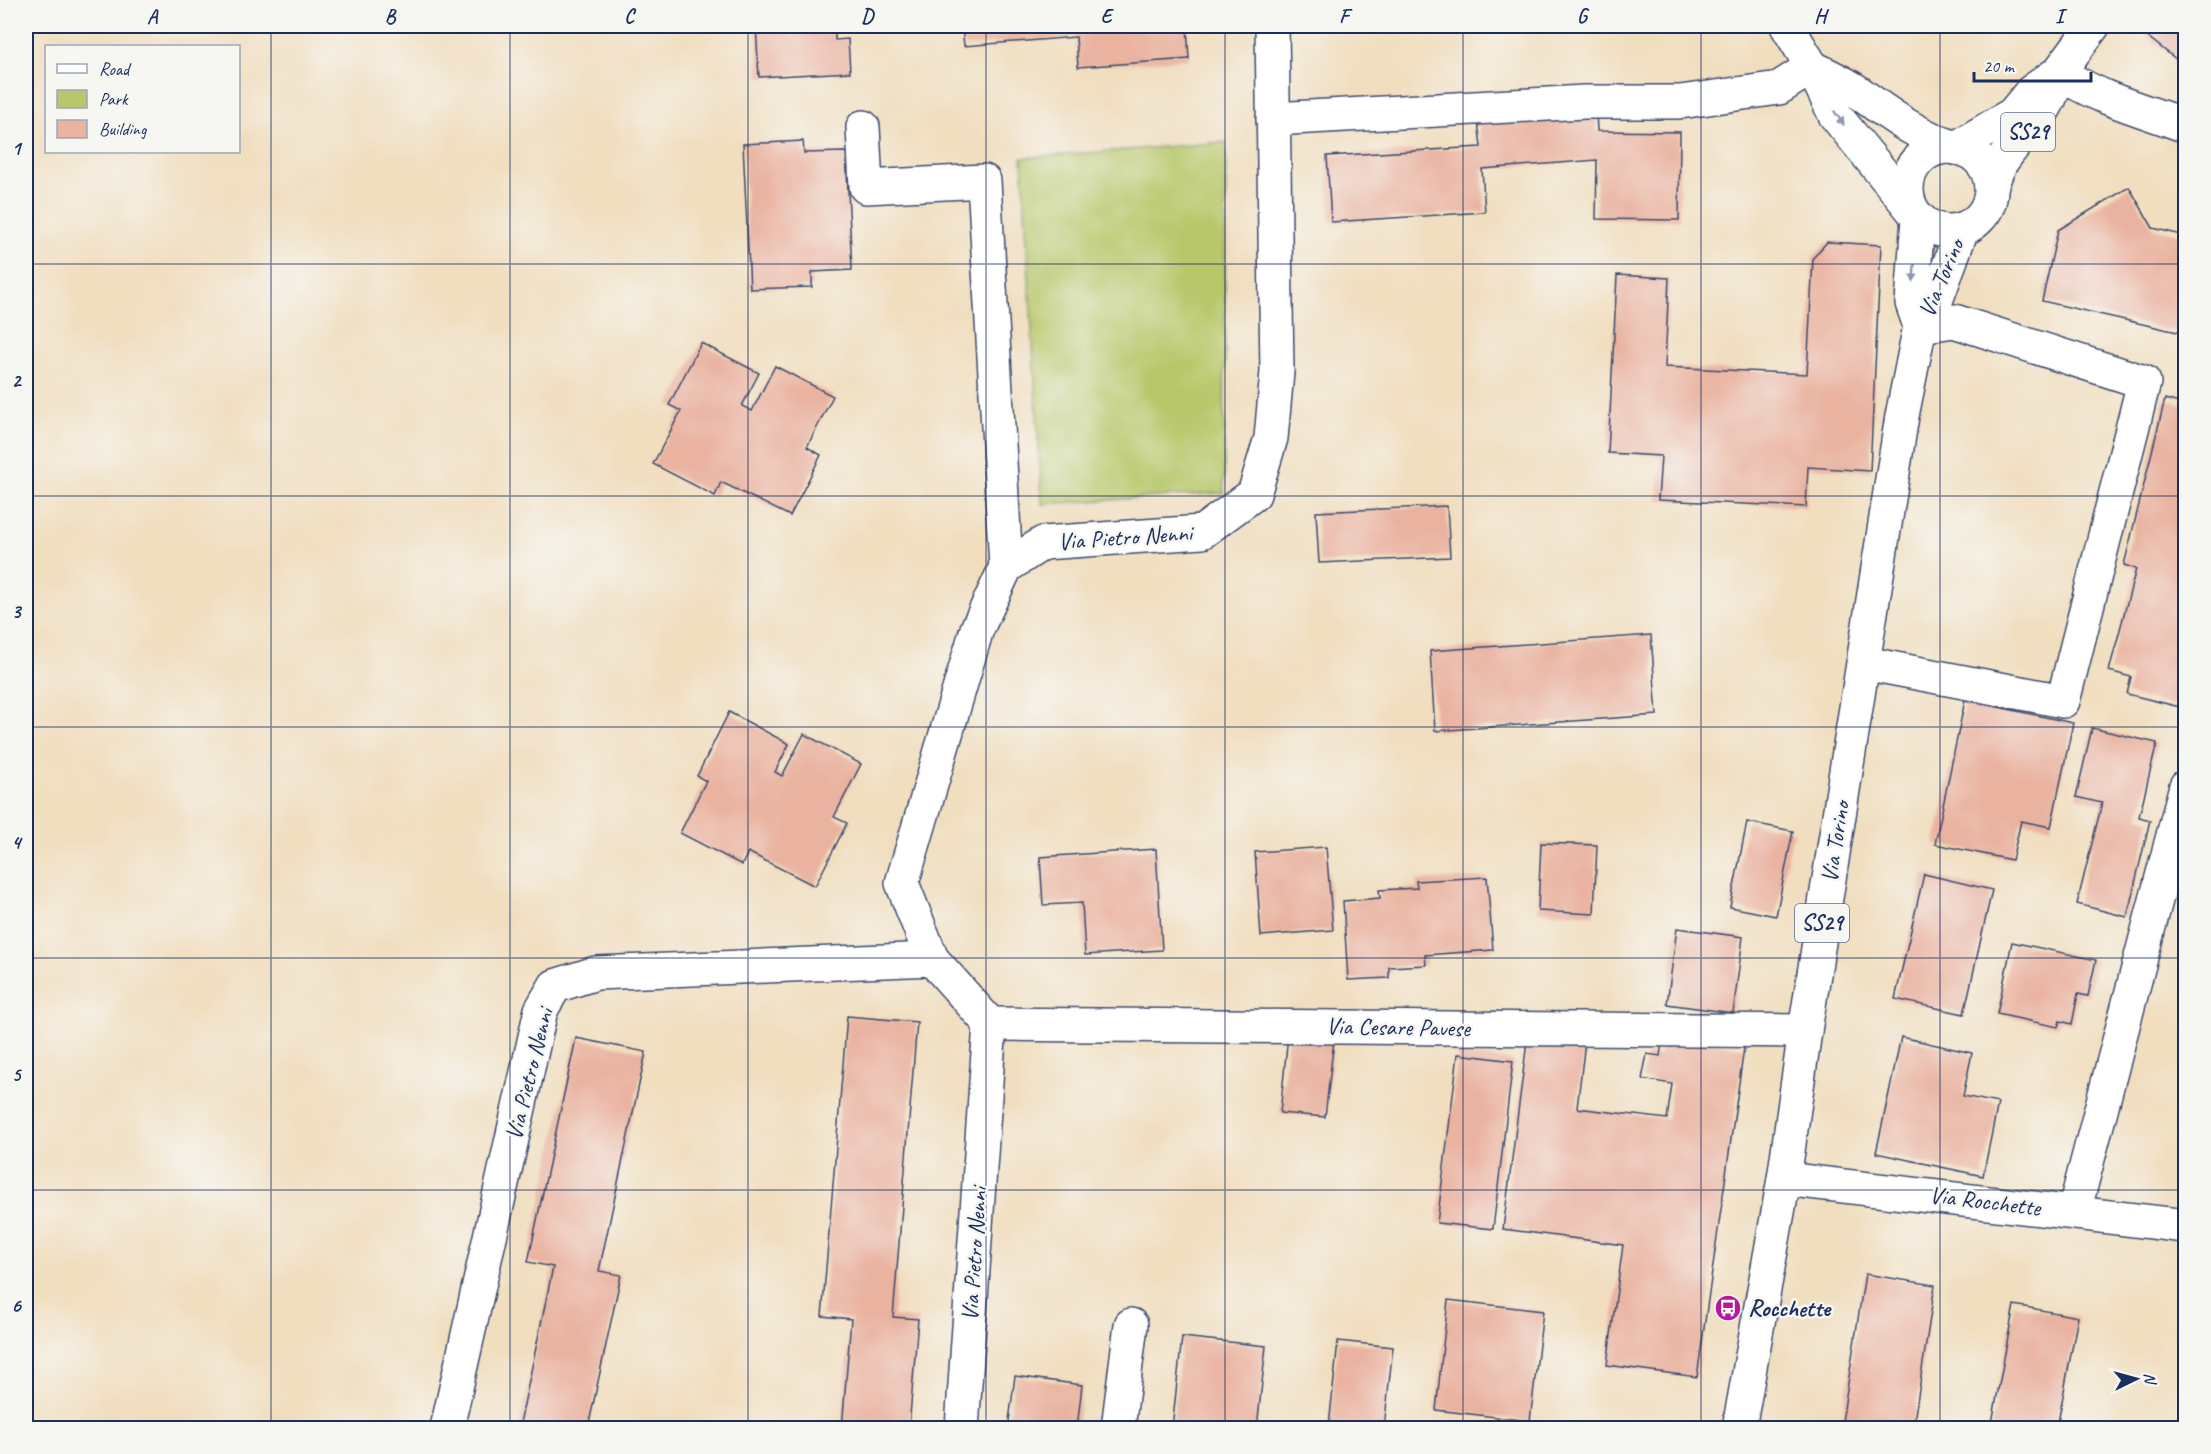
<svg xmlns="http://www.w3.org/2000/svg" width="2211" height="1454" viewBox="0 0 2211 1454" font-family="Caveat,sans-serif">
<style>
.park{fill:#b7c769;stroke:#697b64;stroke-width:1.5}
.building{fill:#eab3a0}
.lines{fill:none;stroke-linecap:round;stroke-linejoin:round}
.minor-casing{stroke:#3b496d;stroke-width:36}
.major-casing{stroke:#3b496d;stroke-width:36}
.minor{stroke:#fff;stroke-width:33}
.major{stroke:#fff;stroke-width:33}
.oneway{fill:#8d97ae}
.grid{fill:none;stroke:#1b2f5e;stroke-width:1.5;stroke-opacity:0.55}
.labels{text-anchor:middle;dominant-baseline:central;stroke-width:5;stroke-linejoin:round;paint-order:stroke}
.shield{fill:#f6f6f2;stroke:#5d6b8a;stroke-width:1.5}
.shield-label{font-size:22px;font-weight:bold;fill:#1b2f5e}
.street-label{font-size:24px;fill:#1b2f5e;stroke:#f6f6f2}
.poi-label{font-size:24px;font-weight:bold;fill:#1b2f5e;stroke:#f6f6f2;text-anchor:start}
.neatline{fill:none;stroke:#1b2f5e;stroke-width:2}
.grid-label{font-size:20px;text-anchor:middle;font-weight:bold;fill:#1b2f5e}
</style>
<rect width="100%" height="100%" fill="#f6f6f2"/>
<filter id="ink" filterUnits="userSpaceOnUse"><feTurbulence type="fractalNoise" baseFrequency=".0167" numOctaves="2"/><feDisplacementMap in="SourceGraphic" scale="12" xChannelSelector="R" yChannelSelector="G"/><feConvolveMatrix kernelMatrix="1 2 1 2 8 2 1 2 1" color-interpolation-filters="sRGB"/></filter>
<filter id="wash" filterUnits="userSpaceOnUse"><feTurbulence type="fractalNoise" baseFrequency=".008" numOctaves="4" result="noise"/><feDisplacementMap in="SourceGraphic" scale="24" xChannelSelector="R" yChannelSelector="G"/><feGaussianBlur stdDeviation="1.35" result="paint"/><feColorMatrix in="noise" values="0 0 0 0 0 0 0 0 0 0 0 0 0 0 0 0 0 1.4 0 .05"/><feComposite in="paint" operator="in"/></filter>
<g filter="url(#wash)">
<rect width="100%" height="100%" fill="#f1debf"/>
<path class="park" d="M 1226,142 L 1224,493 L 1042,504 L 1022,158 Z"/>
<g id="blocks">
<g class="building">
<path d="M 756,26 L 835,26 L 835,40 L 848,39 L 850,72 L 759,77 Z"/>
<path d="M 962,26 L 1187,26 L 1189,59 L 1078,67 L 1076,37 L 964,46 Z"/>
<path d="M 2134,26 L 2186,26 L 2186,67 Z"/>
<path d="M 1596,112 L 1597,131 L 1680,132 L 1679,220 L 1596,219 L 1597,160 L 1482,169 L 1485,212 L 1331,222 L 1327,156 L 1481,147 L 1478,121 Z"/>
<path d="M 803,141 L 804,153 L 846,152 L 852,270 L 812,272 L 812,287 L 750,289 L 743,144 Z"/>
<path d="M 2129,187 L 2153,228 L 2186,236 L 2186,334 L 2042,301 L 2058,230 Z"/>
<path d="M 1827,242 L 1881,245 L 1870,471 L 1808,467 L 1806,507 L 1658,500 L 1661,456 L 1608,453 L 1617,275 L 1669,278 L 1665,367 L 1807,374 L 1813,258 Z"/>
<path d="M 701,343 L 759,373 L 742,406 L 752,411 L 775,366 L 833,396 L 807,447 L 821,455 L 790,516 L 721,482 L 715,496 L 653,464 L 681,411 L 669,405 Z"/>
<path d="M 2165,399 L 2186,405 L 2186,686 L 2180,707 L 2127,694 L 2131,677 L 2109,671 L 2136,569 L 2124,565 Z"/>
<path d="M 1447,506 L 1450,557 L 1319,563 L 1316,512 Z"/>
<path d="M 1651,635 L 1657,715 L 1435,731 L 1430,651 Z"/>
<path d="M 1965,700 L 2073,723 L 2051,827 L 2021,821 L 2012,860 L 1935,844 Z"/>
<path d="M 729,712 L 789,744 L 775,772 L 782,776 L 804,734 L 861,764 L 834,817 L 847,823 L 815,886 L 748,852 L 742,865 L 680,833 L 706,781 L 697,776 Z"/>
<path d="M 2092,728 L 2157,743 L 2139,817 L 2150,820 L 2127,917 L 2077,904 L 2102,803 L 2076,797 Z"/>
<path d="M 1747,822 L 1793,831 L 1776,916 L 1730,907 Z"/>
<path d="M 1541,843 L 1597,845 L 1594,914 L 1538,911 Z"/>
<path d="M 1326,847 L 1333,930 L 1261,936 L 1255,852 Z"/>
<path d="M 1156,849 L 1162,950 L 1085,955 L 1082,903 L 1043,905 L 1040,857 Z"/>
<path d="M 1924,874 L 1992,890 L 1964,1014 L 1895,999 Z"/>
<path d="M 1487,877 L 1493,950 L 1425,955 L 1426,965 L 1389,967 L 1389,978 L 1348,980 L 1343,901 L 1380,898 L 1379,890 L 1417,888 L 1416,881 Z"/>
<path d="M 1677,928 L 1743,937 L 1733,1013 L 1667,1004 Z"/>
<path d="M 2012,942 L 2096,960 L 2088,996 L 2078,994 L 2072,1024 L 2060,1021 L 2058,1027 L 1997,1014 Z"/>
<path d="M 847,1016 L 917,1022 L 893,1317 L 918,1319 L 909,1428 L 842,1428 L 851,1319 L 822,1316 Z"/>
<path d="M 1528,1034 L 1585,1042 L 1577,1108 L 1667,1119 L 1672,1084 L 1642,1079 L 1647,1054 L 1660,1056 L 1663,1035 L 1744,1048 L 1697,1377 L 1607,1365 L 1623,1245 L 1503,1229 Z"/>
<path d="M 1288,1035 L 1334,1040 L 1325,1117 L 1280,1113 Z"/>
<path d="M 1901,1037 L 1972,1053 L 1963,1096 L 1998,1103 L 1983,1176 L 1876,1153 Z"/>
<path d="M 576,1038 L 646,1052 L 599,1271 L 621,1275 L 588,1428 L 519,1428 L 553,1267 L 528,1262 Z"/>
<path d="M 1458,1054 L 1513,1061 L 1493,1229 L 1437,1223 Z"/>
<path d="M 1865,1274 L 1935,1285 L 1913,1428 L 1841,1428 Z"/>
<path d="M 1448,1300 L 1543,1311 L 1530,1421 L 1436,1410 Z"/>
<path d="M 2014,1305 L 2078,1317 L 2057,1428 L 1991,1428 Z"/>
<path d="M 1182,1337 L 1266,1346 L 1257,1428 L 1172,1428 Z"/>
<path d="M 1338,1341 L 1393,1347 L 1384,1428 L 1329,1426 Z"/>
<path d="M 1015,1376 L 1082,1385 L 1077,1428 L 1008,1428 Z"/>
</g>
</g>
</g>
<g filter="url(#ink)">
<use href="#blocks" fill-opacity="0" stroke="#3b496d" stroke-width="1.5"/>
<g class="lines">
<defs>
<g id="minor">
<path d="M 1787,26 L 1812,67 L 1835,115 L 1910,207"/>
<path d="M 1812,67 C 1827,75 1844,82 1858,92 C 1890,115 1918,136 1956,148"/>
<path d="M 2059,72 C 2095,98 2144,110 2186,126"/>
<path d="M 1273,119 L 1584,102 L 1680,102 L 1779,88 L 1812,67"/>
<path d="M 863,127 L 866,187 L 984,181 L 1006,567"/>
<path d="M 1864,663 L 2063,701 L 2144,382 L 1954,321 L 1920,326"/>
<path d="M 990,1024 L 1805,1031"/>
<path d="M 1784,1179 L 2186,1226"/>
<path d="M 2074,1212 L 2186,786"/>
<path d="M 447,1428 L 541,1010 L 555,986 L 596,973 L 932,959"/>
<path d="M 962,1428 L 990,1024 L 932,959 L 902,883 L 977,629 L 1006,567 L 1043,543 L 1202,532 L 1254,494 L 1271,438 L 1277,372 L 1272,26"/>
<path d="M 1118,1428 L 1131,1325"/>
</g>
<g id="major">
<circle cx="1949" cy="189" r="42"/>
<path d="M 1956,148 L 2013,114 L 2031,92 L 2059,72 L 2093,26"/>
<path d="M 1991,187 C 1995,177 1998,165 2005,157 C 2023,131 2043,120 2054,88"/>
<path d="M 1918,218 L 1912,303 L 1920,326"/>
<path d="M 1739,1428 L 1784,1179 L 1805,1031 L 1902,416 L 1920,326 L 1936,301 L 1962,229"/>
</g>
</defs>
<use href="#minor" class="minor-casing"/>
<use href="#major" class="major-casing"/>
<use href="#minor" class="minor"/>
<use href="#major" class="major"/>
</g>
<defs><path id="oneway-solid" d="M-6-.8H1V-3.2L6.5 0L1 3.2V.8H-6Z" transform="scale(1.5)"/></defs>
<g class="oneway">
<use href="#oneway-solid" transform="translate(1839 118) rotate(55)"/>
<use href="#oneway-solid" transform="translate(1914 273) rotate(94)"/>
</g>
</g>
<path class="grid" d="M 271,26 L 271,1428M 510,26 L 510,1428M 748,26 L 748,1428M 986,26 L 986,1428M 1225,26 L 1225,1428M 1463,26 L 1463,1428M 1701,26 L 1701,1428M 1940,26 L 1940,1428M 26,264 L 2186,264M 26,496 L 2186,496M 26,727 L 2186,727M 26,958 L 2186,958M 26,1190 L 2186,1190"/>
<defs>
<symbol id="bus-disc" viewBox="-11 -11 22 22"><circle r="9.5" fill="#b5179e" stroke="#f6f6f2"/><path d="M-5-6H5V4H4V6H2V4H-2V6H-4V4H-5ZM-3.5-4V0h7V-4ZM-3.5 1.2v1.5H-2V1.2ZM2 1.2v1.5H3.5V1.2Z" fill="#fff"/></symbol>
</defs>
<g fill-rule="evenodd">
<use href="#bus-disc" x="1713" y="1293" width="30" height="30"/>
</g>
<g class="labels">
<g class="shield">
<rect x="2001" y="113" width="54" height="38" rx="4.5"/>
<rect x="1795" y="904" width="54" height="38" rx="4.5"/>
</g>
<g class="shield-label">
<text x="2028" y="132">SS29</text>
<text x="1822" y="923">SS29</text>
</g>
<g class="street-label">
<text transform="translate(1941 278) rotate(-67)">Via Torino</text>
<text transform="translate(1125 537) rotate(-4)">Via Pietro Nenni</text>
<text transform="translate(1835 842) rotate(-81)">Via Torino</text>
<text transform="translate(1398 1027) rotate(1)">Via Cesare Pavese</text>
<text transform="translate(529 1074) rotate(-76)">Via Pietro Nenni</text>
<text transform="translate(1985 1201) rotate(7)">Via Rocchette</text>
<text transform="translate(974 1254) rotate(-86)">Via Pietro Nenni</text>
</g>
<g class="poi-label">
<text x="1748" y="1308">Rocchette</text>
</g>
</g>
<rect width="2211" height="1454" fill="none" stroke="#f6f6f2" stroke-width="66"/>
<rect x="45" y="45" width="195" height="108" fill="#f6f6f2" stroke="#9ea6b7" stroke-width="1.5"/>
<rect x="57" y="64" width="30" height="9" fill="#ffffff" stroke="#9ea6b7" stroke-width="1.5"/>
<text x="99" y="75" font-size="18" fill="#1b2f5e">Road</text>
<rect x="57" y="90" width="30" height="18" fill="#b7c769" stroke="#9ea6b7" stroke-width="1.5"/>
<text x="99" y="105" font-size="18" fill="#1b2f5e">Park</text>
<rect x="57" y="120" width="30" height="18" fill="#eab3a0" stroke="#9ea6b7" stroke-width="1.5"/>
<text x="99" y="135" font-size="18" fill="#1b2f5e">Building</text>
<g transform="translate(2136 1379) rotate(85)" stroke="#f6f6f2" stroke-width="4.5" paint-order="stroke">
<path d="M0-4.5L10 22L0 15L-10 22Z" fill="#1b2f5e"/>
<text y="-9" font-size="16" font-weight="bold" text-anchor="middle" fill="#1b2f5e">N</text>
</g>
<path d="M1974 72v9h117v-9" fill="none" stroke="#1b2f5e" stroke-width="3"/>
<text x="1983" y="72" font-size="18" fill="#1b2f5e" stroke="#f6f6f2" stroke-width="4.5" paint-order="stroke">20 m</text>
<rect x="33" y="33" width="2145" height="1388" class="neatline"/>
<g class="grid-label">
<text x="152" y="23">A</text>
<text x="390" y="23">B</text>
<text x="629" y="23">C</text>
<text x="867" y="23">D</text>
<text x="1106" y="23">E</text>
<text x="1344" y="23">F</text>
<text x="1582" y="23">G</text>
<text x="1820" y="23">H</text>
<text x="2059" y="23">I</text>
<text x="16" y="155">1</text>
<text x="16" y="387">2</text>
<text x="16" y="618">3</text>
<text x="16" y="849">4</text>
<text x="16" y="1081">5</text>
<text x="16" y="1312">6</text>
</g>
</svg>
